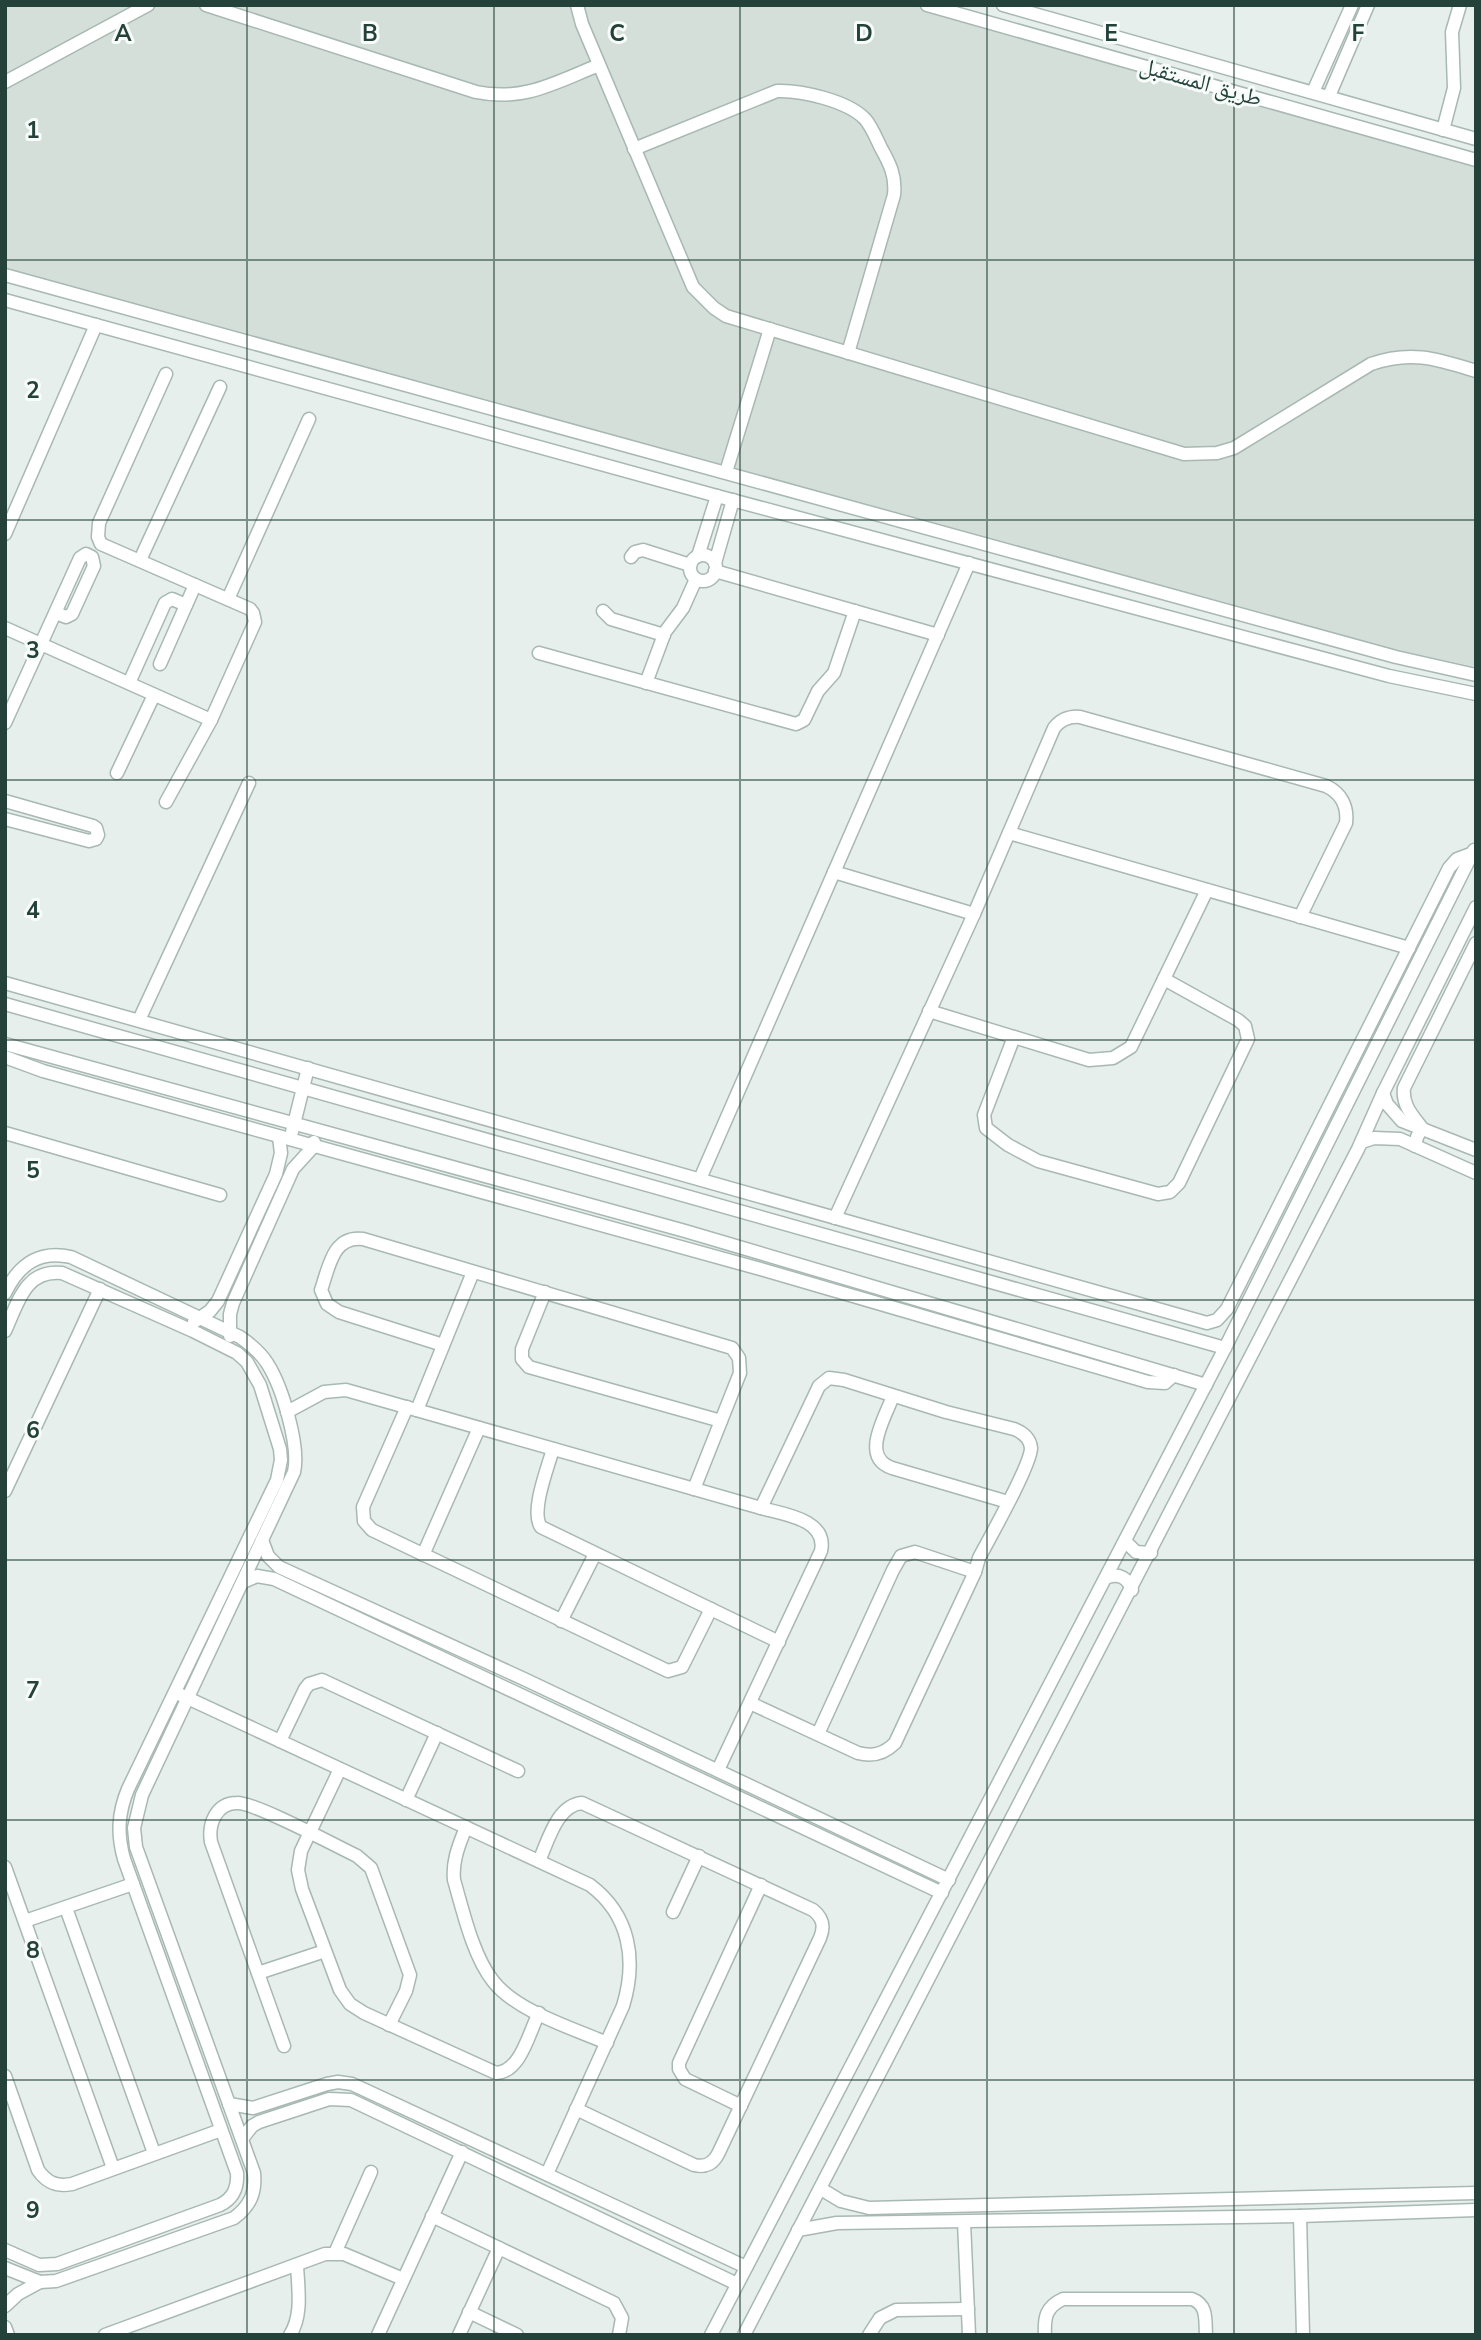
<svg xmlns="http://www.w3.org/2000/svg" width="1481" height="2340" viewBox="0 0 1481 2340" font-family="'Nunito Sans','Noto Naskh Arabic',sans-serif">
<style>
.built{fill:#d4dfda}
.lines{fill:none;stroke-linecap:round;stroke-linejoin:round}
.minor-casing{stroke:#a8b8b2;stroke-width:15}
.minor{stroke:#fff;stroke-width:12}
.grid{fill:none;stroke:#24423a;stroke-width:2;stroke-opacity:0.55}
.labels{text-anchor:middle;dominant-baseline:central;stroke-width:6;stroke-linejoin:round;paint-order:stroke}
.street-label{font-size:23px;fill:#24423a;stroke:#f7fbf9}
.grid-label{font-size:23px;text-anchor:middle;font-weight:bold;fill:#24423a;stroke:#f7fbf9;stroke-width:6;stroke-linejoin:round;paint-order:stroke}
</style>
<rect width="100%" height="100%" fill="#e6efeb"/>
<path class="built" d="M 5,5 L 952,5 L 1476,152 L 1476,667 L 1402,651 L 1299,624 L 5,269 Z"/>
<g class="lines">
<defs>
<g id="minor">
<path d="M 206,5 L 476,92 C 524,102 556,82 599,65"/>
<path d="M 577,5 L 582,24 L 693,287 L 714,308 L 726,316 L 1184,454 L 1217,453 L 1234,448 L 1371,364 C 1411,350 1437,359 1476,371"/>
<path d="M 927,5 L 1476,160"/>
<path d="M 1003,5 L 1476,139"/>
<path d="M 5,82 L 148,5"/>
<path d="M 1313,92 L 1352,5"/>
<path d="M 1329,96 L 1368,5"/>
<path d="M 1443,130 L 1454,88 L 1452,32 L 1460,5"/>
<path d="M 634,149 L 777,91 C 801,90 848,101 865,119 C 872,127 876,138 881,148 C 890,164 896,176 894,195 L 848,353"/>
<path d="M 5,275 L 1396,657 L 1476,675"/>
<path d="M 5,300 L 717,496 L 1389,676 L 1476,694"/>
<path d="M 166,374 L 99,523 L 98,537 L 101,544 L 250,609 L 253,613 L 255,622 L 211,720 L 166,802"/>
<path d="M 726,472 L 770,329"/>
<path d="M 5,534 L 96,325"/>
<circle cx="703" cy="568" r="13"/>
<path d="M 698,556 L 717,496"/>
<path d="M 631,557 L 635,552 L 643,550 L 690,565"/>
<path d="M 140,560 L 220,387"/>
<path d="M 715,563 L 733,500"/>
<path d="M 715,571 L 938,635"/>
<path d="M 228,599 L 309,419"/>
<path d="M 603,611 L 611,619 L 664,635"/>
<path d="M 5,628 L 211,720"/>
<path d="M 539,653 L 796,724 L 804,720 L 818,691 L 834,673 L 855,611"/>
<path d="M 160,664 L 195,585"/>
<path d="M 129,683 L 165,603 L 172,599 L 186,605"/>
<path d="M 646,683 L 665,632 L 683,608 L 696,579"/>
<path d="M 5,723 L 80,558 L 86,554 L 92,557 L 94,566 L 72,614 L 66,617 L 56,613"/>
<path d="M 117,773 L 154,695"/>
<path d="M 5,801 L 93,826 L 96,828 L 98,835 L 96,839 L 89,841 L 5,819"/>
<path d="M 1009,833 L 1409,948"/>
<path d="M 834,872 L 974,914"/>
<path d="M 5,983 L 1207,1323 L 1217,1320 L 1227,1309 L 1449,868 L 1457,859 L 1473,853"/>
<path d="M 5,1004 L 1225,1348"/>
<path d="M 929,1011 L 1089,1060 L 1113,1058 L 1131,1047 L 1207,890"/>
<path d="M 139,1020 L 249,783"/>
<path d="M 1014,1037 L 984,1115 L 986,1128 L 1008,1145 L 1038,1161 L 1158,1194 L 1170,1192 L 1179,1183 L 1248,1039 L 1245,1026 L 1238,1020 L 1164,979"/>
<path d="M 5,1044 L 685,1231 L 1206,1385"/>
<path d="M 5,1057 L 43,1071 L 764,1270 L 1148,1382 L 1165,1383 L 1174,1375"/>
<path d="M 1383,1093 L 1387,1104 L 1402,1121 L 1476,1150"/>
<path d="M 292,1132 L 308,1068"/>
<path d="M 5,1133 L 220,1195"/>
<path d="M 1362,1142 L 1374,1138 L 1400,1139 L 1476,1173"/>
<path d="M 1415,1146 L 1417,1137 L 1422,1128 C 1412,1115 1402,1105 1404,1088 L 1476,943"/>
<path d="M 700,1179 L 969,563"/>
<path d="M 835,1218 L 974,914 L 1054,728 C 1061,719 1069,716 1080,717 L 1326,786 C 1341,793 1348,806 1346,823 L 1300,917"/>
<path d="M 545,1292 L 522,1349 L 522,1359 L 529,1367 L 721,1421"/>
<path d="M 5,1293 C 19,1264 39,1250 71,1257 L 240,1337 C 250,1344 260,1352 267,1363 C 282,1386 300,1446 294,1472 L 142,1795 L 134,1828 L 136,1847 L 254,2173 C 256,2193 250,2206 234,2218 L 56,2281 L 40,2282 L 5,2268"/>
<path d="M 194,1322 L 210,1311 L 218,1301 L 276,1174 L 281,1153 L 279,1137"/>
<path d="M 5,1331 C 18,1303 25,1269 62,1273 L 193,1331 L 237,1353 L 247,1362 L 260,1385 L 280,1449 L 281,1460 L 277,1480 L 128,1789 C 118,1813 117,1834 124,1859 L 237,2173 C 238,2187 234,2198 220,2205 L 57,2264 L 39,2265 L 5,2250"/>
<path d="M 230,1336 L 230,1314 L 233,1303 L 293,1169 L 313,1147 L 314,1142"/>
<path d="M 443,1345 L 339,1312 L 327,1304 L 321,1290 C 329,1267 333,1235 363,1239 L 732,1348 L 739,1358 L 740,1373 L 694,1489"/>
<path d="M 893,1396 C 885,1418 860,1457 892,1468 L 1008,1502"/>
<path d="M 407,1407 L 363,1507 L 364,1521 L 372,1530 L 668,1671 L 682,1667 L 711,1609"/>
<path d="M 417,1410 L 473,1272"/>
<path d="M 287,1412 L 324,1392 L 346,1390 L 761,1508 C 782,1514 828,1519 821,1551 L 718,1770"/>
<path d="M 553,1449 C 548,1467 530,1512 541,1527 L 779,1642"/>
<path d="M 5,1491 L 100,1289"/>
<path d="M 262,1540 L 268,1556 L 279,1567 L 524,1679 L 949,1880"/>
<path d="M 1125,1541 L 1136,1552 L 1151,1553"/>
<path d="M 423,1555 L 479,1428"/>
<path d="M 1108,1577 C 1119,1573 1128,1578 1132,1590"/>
<path d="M 243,1582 L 257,1576 L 274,1579 L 942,1893"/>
<path d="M 561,1621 L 595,1554"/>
<path d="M 181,1695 L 590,1885 C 630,1915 637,1960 623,2006 L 547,2174"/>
<path d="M 750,1703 L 858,1753 C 873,1757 884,1754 895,1743 L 975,1572 L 979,1558 C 989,1539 1031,1465 1031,1448 C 1030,1438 1022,1432 1014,1429 L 946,1412 L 844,1380 L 829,1378 L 819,1386 L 761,1508"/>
<path d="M 818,1734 L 893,1570 L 901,1556 L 915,1552 L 975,1572"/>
<path d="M 280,1741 L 305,1689 L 309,1684 L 322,1680 L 518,1771"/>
<path d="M 340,1769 L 301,1851 L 298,1870 L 302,1889 L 340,1990 L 350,2004 L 364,2013 L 496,2073 C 521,2072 529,2032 539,2013"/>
<path d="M 406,1800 L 437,1733"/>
<path d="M 466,1827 C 459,1845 452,1861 454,1880 C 463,1911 473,1956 493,1981 C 516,2011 572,2028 607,2043"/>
<path d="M 539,1861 C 548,1841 557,1805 582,1803 L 813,1910 C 823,1918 825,1926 820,1938 L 719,2152 C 714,2163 706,2168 694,2165 L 576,2109"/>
<path d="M 5,1867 L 113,2168"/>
<path d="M 66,1908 L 154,2153"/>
<path d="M 673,1912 L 699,1856"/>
<path d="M 25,1921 L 133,1884"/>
<path d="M 258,1973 L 325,1951"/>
<path d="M 284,2046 L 211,1842 C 208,1824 216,1803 237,1803 C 254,1802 336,1846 357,1856 L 371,1868 L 410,1975 L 406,1991 L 389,2025"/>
<path d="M 5,2076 L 38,2170 C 47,2183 57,2187 72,2184 L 221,2130"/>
<path d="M 229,2104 L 253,2108 L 327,2084 L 338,2082 L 352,2084 L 746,2267"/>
<path d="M 741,2106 L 685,2079 L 679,2069 L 679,2063 L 761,1885"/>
<path d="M 242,2139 L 252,2126 L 259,2122 L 329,2099 L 351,2100 L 737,2284"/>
<path d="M 821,2189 L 841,2201 L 869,2208 L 1476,2193"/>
<path d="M 432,2216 L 614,2303 L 622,2318 L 619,2335"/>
<path d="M 1300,2216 L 1303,2335"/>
<path d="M 964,2222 L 969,2335"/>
<path d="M 798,2230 L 837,2223 L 1300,2216 L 1476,2210"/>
<path d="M 335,2253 L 371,2172"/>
<path d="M 5,2306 L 18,2294 L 40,2282"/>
<path d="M 469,2312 L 517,2335"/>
<path d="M 5,2327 L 8,2335"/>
<path d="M 105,2335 L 325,2254 L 344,2254 L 403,2279"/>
<path d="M 290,2335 C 303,2315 298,2288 297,2265"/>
<path d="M 378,2335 L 462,2152"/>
<path d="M 459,2335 L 499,2248"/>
<path d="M 711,2335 L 1225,1348 L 1474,850"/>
<path d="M 744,2335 L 1358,1149 L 1383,1093 L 1476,907"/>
<path d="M 869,2335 L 880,2318 L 896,2310 L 968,2309"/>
<path d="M 1045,2335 C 1044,2317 1046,2307 1063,2299 L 1192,2299 C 1208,2305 1205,2320 1206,2335"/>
</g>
</defs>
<use href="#minor" class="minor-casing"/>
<use href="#minor" class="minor"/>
</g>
<path class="grid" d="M 247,5 L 247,2335M 494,5 L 494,2335M 740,5 L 740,2335M 987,5 L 987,2335M 1234,5 L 1234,2335M 5,260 L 1476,260M 5,520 L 1476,520M 5,780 L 1476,780M 5,1040 L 1476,1040M 5,1300 L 1476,1300M 5,1560 L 1476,1560M 5,1820 L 1476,1820M 5,2080 L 1476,2080"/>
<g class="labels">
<g class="street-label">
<text transform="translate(1201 82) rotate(16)">طريق المستقبل</text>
</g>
</g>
<g class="grid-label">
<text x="123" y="41">A</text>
<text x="370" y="41">B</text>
<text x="617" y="41">C</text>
<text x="864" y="41">D</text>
<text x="1111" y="41">E</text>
<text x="1358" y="41">F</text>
<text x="33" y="138">1</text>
<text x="33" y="398">2</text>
<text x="33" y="658">3</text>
<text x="33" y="918">4</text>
<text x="33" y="1178">5</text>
<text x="33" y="1438">6</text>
<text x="33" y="1698">7</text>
<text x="33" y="1958">8</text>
<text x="33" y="2218">9</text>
</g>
<rect width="1481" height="2340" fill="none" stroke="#24423a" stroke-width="14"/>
</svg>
